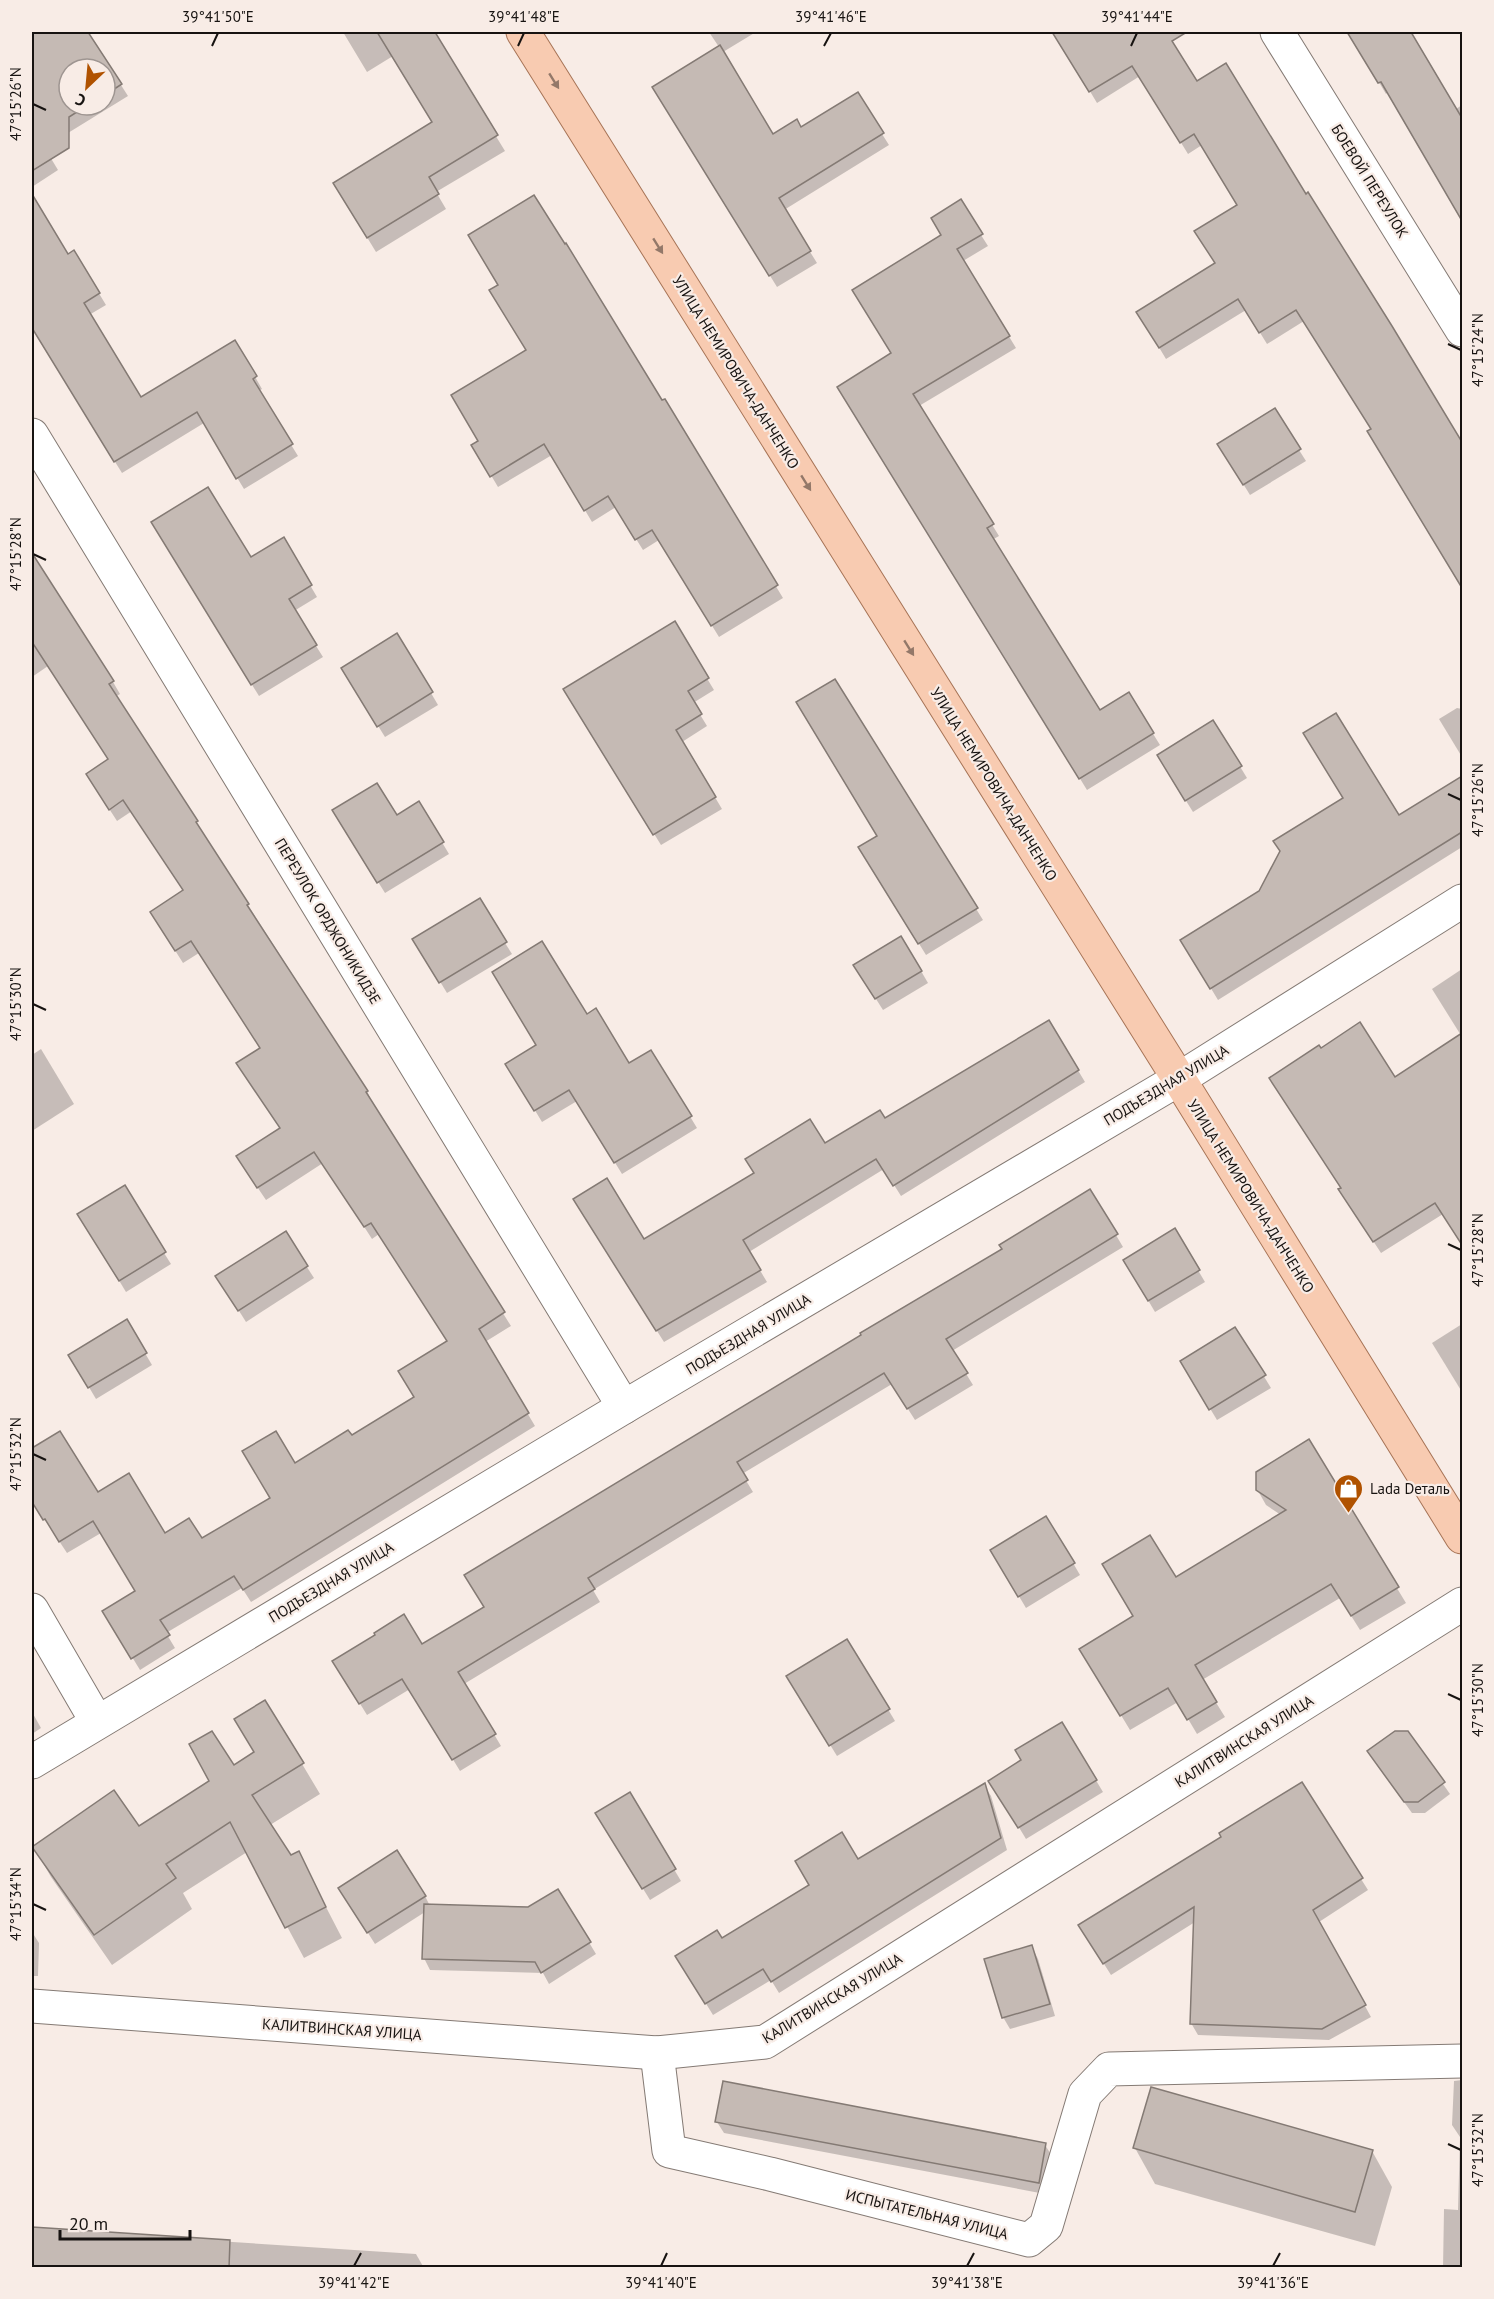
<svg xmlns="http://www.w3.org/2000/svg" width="1494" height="2299" viewBox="0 0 1494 2299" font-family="'PT Sans',sans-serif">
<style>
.shadow{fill:#0003;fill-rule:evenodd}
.building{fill:#c5bab4;stroke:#847a74;stroke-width:1.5}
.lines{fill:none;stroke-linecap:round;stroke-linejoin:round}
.street-casing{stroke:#847a74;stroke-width:35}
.primary-casing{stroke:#a77457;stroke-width:35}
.street{stroke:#fff;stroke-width:33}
.primary{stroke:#f8cbb1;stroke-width:33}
.oneway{fill:#937869}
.ticks{fill:none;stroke:#171311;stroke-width:2}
.labels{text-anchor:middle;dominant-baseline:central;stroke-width:4.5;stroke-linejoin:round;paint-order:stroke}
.street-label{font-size:15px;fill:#171311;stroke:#f8ece6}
.poi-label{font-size:15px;fill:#171311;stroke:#f8ece6;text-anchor:start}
.neatline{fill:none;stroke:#171311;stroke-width:2}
.ticks-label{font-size:15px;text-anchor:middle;fill:#171311}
</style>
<rect width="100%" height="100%" fill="#f8ece6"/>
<g class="shadow">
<path d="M 32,32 L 87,32 L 128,96 L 55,141 L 32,102 ZM 69,69 L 105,69 L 105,105 L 69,105 Z"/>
<path d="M 343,32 L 432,32 L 505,151 L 436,192 L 446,209 L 376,252 L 343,198 L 434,122 L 393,56 L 367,72 Z"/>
<path d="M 709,32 L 756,32 L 723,52 L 773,136 L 801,129 L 882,134 L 889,145 L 784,210 L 817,263 L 777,287 L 661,99 L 719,47 Z"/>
<path d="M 1069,32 L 1164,32 L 1196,83 L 1425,386 L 1462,445 L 1462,581 L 1373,430 L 1304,321 L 1267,344 L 1246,310 L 1166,359 L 1145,324 L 1216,264 L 1239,205 L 1202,145 L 1188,154 L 1140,76 L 1097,103 L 1058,38 Z"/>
<path d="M 1349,32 L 1410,32 L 1456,109 L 1462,105 L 1462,218 L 1388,92 L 1386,94 Z"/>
<path d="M 35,132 L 58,170 L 32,187 L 32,134 Z"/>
<path d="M 35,203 L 67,256 L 74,252 L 106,305 L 89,315 L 140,399 L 235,342 L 262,389 L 258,391 L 298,456 L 244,489 L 204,423 L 122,473 L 32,329 L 32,206 Z"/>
<path d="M 981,235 L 988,246 L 963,261 L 1016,348 L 919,406 L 999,536 L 992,540 L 1099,712 L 1129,695 L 1160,745 L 1087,790 L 846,398 L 893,354 L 861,302 Z"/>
<path d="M 664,401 L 783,598 L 719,637 L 659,540 L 643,550 L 616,507 L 592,522 L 552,455 L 498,487 L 473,445 Z"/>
<path d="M 1299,450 L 1306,461 L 1250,495 L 1226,456 Z"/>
<path d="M 159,534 L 250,559 L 283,539 L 317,597 L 294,611 L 323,657 L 259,696 Z"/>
<path d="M 32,555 L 113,682 L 120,694 L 115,697 L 367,1091 L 373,1105 L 511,1326 L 485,1342 L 535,1426 L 251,1602 L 242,1588 L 166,1633 L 175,1648 L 140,1670 L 104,1611 L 137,1592 L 101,1533 L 67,1553 L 32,1500 L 32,1450 L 60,1433 L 97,1494 L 164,1535 L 201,1541 L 272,1498 L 295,1465 L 351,1437 L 416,1398 L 449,1342 L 379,1234 L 372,1239 L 323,1163 L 266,1200 L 245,1169 L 281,1129 L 261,1049 L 199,953 L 183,963 L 159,925 L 184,891 L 132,811 L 117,821 L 95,787 L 110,760 L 48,666 L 32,677 Z"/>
<path d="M 674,624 L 714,690 L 693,703 L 707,726 L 682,742 L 722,809 L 661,845 L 572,701 Z"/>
<path d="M 397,635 L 438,705 L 385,737 L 349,679 Z"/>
<path d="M 834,681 L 983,920 L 926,955 L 867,859 L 879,836 Z"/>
<path d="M 1457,708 L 1462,709 L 1462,757 L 1439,719 Z"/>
<path d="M 1213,722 L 1247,778 L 1193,812 L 1165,767 Z"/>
<path d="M 1447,787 L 1462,811 L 1462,847 L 1218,1000 L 1189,952 L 1260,892 L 1281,851 L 1398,817 Z"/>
<path d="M 419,804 L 449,854 L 385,893 L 334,811 L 397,817 Z"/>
<path d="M 414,939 L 505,943 L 512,954 L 447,993 Z"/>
<path d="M 1462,969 L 1462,1037 L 1432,989 Z"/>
<path d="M 921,971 L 928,983 L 883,1010 L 862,977 Z"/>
<path d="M 586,1016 L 629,1066 L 651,1052 L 697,1128 L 622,1174 L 577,1101 L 542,1122 L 507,1064 Z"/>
<path d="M 1049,1022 L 1085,1082 L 901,1196 L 884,1169 L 749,1252 L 767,1282 L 664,1342 L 581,1211 L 644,1241 L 824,1145 L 885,1120 Z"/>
<path d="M 41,1049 L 74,1104 L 32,1131 L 32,1055 Z"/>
<path d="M 1438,1050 L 1462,1088 L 1462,1244 L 1443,1214 L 1381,1253 L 1347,1201 L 1394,1079 Z"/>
<path d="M 1090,1191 L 1123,1247 L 952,1351 L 973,1385 L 915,1420 L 892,1384 L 742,1474 L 753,1492 L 593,1590 L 600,1602 L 464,1684 L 501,1746 L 460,1771 L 410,1689 L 367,1715 L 341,1673 L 422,1646 L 486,1608 Z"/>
<path d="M 86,1226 L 164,1253 L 171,1264 L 126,1292 Z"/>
<path d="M 1174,1230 L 1205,1282 L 1155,1312 L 1125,1261 Z"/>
<path d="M 285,1233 L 314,1278 L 246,1322 L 224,1287 Z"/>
<path d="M 126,1321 L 152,1365 L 96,1399 L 70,1355 Z"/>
<path d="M 1462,1324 L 1462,1392 L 1432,1343 Z"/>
<path d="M 1235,1329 L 1271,1388 L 1217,1420 L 1182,1362 Z"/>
<path d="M 1308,1442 L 1406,1603 L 1360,1630 L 1340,1598 L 1202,1680 L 1225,1717 L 1197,1734 L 1178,1702 L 1130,1730 L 1090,1664 L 1135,1617 L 1175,1579 L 1281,1515 L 1266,1505 L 1257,1489 Z"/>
<path d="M 992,1551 L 1073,1563 L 1080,1575 L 1026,1608 Z"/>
<path d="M 847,1641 L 895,1721 L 837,1756 L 795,1688 Z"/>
<path d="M 265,1702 L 320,1794 L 270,1825 L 290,1857 L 298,1853 L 342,1938 L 304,1958 L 247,1852 L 183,1893 L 192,1909 L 112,1965 L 51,1877 L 34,1847 L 139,1828 L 255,1753 Z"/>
<path d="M 32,1712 L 41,1728 L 32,1734 Z"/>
<path d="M 1062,1724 L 1103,1792 L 1026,1839 L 997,1791 L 1023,1761 Z"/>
<path d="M 1407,1733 L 1450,1794 L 1425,1813 L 1412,1813 L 1376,1763 Z"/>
<path d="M 1301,1784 L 1368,1890 L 1319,1922 L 1371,2017 L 1329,2040 L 1198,2035 L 1191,2023 L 1195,1922 L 1111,1975 L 1087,1937 Z"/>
<path d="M 984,1785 L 991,1796 L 1007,1850 L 779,1993 L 771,1980 L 713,2015 L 684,1968 L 721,1940 Z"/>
<path d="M 629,1794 L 681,1881 L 650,1900 L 597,1814 Z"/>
<path d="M 558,1891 L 596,1954 L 549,1984 L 543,1973 L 430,1970 L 424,1958 L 425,1912 L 375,1944 L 347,1900 L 425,1896 L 430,1906 L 528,1909 Z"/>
<path d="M 32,1932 L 39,1943 L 38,1976 L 32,1976 Z"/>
<path d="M 1032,1947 L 1038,1959 L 1055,2016 L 1010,2029 L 1003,2017 Z"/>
<path d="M 1462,2080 L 1462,2268 L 1443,2268 L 1444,2209 L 1458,2210 L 1460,2137 L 1452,2125 L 1454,2081 Z"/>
<path d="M 717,2122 L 1045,2145 L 1052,2156 L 1045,2194 L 724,2133 Z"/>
<path d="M 1135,2148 L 1372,2151 L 1392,2187 L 1375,2246 L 1155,2184 Z"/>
<path d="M 32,2229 L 416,2254 L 424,2268 L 32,2268 Z"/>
</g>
<g class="building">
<path d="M 32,32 L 88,32 L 122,84 L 105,95 L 105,69 L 69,69 L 69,105 L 88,105 L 69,117 L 69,148 L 32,171 Z"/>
<path d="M 377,32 L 435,32 L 498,135 L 429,177 L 439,194 L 367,238 L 333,183 L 432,122 Z"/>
<path d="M 1052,32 L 1187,32 L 1172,41 L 1197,81 L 1226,63 L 1306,194 L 1308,192 L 1392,326 L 1462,442 L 1462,588 L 1367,431 L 1371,429 L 1296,310 L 1259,333 L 1238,299 L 1159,348 L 1136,312 L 1215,263 L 1194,231 L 1237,205 L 1194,134 L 1180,143 L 1132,66 L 1089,92 Z"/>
<path d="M 1347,32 L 1411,32 L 1462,118 L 1462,221 L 1381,82 L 1378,83 Z"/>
<path d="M 720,45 L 773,134 L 797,119 L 801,127 L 858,92 L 884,133 L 779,198 L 811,251 L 769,276 L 652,87 Z"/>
<path d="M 32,194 L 68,254 L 74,250 L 100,293 L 84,303 L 141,397 L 235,340 L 257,376 L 253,379 L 293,444 L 236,479 L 197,412 L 114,462 L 32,328 Z"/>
<path d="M 534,195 L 565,244 L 566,243 L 662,400 L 665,399 L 778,585 L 711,626 L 652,530 L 635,540 L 608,496 L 584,511 L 544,444 L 490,477 L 471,445 L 478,441 L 451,395 L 526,350 L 489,290 L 498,285 L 468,235 Z"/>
<path d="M 961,199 L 983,234 L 957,249 L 1010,336 L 913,394 L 994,524 L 987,528 L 1100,710 L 1129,692 L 1154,733 L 1079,779 L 837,387 L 891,353 L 852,290 L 941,235 L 931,218 Z"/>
<path d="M 1275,408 L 1301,449 L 1243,485 L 1217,444 Z"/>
<path d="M 208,487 L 251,557 L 284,537 L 312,585 L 289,599 L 317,645 L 251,685 L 151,522 Z"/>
<path d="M 32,553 L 114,681 L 109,684 L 198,821 L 196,822 L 249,904 L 247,905 L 368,1091 L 366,1092 L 505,1312 L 479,1329 L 529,1413 L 243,1590 L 234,1576 L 160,1620 L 170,1635 L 131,1659 L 102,1611 L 135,1591 L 93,1521 L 59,1542 L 45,1519 L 43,1520 L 32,1502 L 32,1448 L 60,1431 L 98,1492 L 129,1473 L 165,1533 L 189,1518 L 202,1538 L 270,1498 L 242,1451 L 276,1431 L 295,1463 L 348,1430 L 352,1435 L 414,1397 L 398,1371 L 447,1341 L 371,1223 L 364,1227 L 314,1152 L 257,1188 L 236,1156 L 280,1128 L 236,1063 L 260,1048 L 191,941 L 175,951 L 150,912 L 183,890 L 123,800 L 109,810 L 86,774 L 108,759 L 32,642 Z"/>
<path d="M 675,621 L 709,678 L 688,691 L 702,714 L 676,730 L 716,797 L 653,835 L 563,689 Z"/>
<path d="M 397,633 L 433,692 L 377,727 L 341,668 Z"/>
<path d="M 835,679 L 978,908 L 918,944 L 858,847 L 877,836 L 796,702 Z"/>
<path d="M 1336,713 L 1399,815 L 1462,776 L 1462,832 L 1210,989 L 1180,940 L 1259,891 L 1280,851 L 1273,841 L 1343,798 L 1303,733 Z"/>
<path d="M 1213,720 L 1242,766 L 1185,801 L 1157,755 Z"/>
<path d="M 377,783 L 397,815 L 419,801 L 444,842 L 377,883 L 332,810 Z"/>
<path d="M 480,898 L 507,942 L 439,983 L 412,939 Z"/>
<path d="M 901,936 L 922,971 L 875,999 L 853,965 Z"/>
<path d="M 542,941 L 587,1014 L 596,1008 L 629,1063 L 651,1050 L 692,1116 L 614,1163 L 569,1090 L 534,1111 L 505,1064 L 536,1045 L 492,972 Z"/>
<path d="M 1049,1020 L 1079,1070 L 893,1186 L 876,1159 L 743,1240 L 761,1270 L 656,1331 L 573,1199 L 607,1178 L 644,1239 L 754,1173 L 745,1159 L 810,1119 L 825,1143 L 880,1110 L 885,1118 Z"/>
<path d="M 1360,1022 L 1395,1077 L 1462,1033 L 1462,1245 L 1435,1203 L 1373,1242 L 1338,1189 L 1341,1188 L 1269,1078 L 1319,1045 L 1321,1048 Z"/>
<path d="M 125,1185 L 166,1252 L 119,1281 L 77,1214 Z"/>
<path d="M 1090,1189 L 1118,1234 L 946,1339 L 968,1373 L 907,1409 L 884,1373 L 737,1462 L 748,1480 L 588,1578 L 595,1589 L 458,1672 L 496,1734 L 452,1760 L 402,1679 L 359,1704 L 332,1661 L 375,1635 L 374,1633 L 404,1614 L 422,1644 L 484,1607 L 464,1575 L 861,1335 L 860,1333 L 1002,1249 L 999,1245 Z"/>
<path d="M 1175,1228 L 1200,1270 L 1148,1301 L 1123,1260 Z"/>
<path d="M 286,1231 L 308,1266 L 238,1311 L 215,1276 Z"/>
<path d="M 127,1319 L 147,1353 L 88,1388 L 68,1355 Z"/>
<path d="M 1235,1327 L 1266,1375 L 1209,1410 L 1180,1361 Z"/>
<path d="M 1309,1439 L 1399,1587 L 1351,1616 L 1331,1584 L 1195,1665 L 1217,1702 L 1187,1720 L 1168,1688 L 1120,1716 L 1079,1649 L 1133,1616 L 1102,1564 L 1150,1535 L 1176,1577 L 1286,1510 L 1256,1490 L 1256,1472 Z"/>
<path d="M 1046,1516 L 1075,1563 L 1018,1597 L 990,1550 Z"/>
<path d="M 847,1639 L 890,1709 L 829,1746 L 786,1676 Z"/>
<path d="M 265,1700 L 304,1763 L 252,1795 L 291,1855 L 299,1851 L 326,1907 L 285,1928 L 230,1822 L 166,1864 L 176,1878 L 94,1935 L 32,1847 L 114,1790 L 139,1826 L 209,1781 L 189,1744 L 212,1731 L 234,1765 L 254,1752 L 234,1719 Z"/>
<path d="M 1062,1722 L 1097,1780 L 1018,1828 L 988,1781 L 1021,1760 L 1015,1750 Z"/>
<path d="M 1395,1731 L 1408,1731 L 1445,1782 L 1418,1802 L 1404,1802 L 1367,1751 Z"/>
<path d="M 1302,1782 L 1363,1878 L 1313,1910 L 1366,2005 L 1322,2029 L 1190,2024 L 1194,1907 L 1103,1964 L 1078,1925 L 1221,1837 L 1219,1833 Z"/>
<path d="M 985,1783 L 1001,1838 L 771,1982 L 763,1969 L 705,2004 L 675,1956 L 717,1930 L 722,1938 L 809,1885 L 795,1861 L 842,1832 L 858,1859 Z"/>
<path d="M 630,1792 L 676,1869 L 642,1889 L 595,1813 Z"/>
<path d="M 397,1850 L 426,1896 L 367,1933 L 338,1888 Z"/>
<path d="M 558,1889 L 591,1942 L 541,1973 L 535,1962 L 422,1959 L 424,1904 L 528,1907 Z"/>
<path d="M 1032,1945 L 1050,2004 L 1002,2018 L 984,1959 Z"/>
<path d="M 723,2081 L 1046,2143 L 1039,2183 L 715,2122 Z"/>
<path d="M 1151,2087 L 1373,2150 L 1355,2212 L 1133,2148 Z"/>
<path d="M 32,2227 L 230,2240 L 229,2268 L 32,2268 Z"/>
</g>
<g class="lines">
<defs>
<g id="street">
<path d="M 1277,32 L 1462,330"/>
<path d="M 32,435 L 624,1407"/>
<path d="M 32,1610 L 97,1722"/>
<path d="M 32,1762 L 624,1407 L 1179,1079 L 1462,901"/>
<path d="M 32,2006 L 657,2053 L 765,2042 L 1462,1604"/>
<path d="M 657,2053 L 669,2151 L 770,2174 L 1029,2240 L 1046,2226 L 1085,2094 L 1109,2069 L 1462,2061"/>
</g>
<path id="primary" d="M 523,32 L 1179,1079 L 1462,1537"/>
</defs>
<use href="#street" class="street-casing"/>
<use href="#primary" class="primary-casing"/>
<use href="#street" class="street"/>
<use href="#primary" class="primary"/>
</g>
<defs><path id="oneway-solid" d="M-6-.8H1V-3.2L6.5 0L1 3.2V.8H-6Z" transform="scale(1.5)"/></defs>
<g class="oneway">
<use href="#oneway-solid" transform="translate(554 81) rotate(58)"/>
<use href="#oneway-solid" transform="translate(658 246) rotate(58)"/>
<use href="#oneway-solid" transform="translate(806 483) rotate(58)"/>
<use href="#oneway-solid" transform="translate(909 648) rotate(58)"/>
</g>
<path class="ticks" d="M 212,46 L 218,33M 518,46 L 524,33M 824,46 L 831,33M 1131,46 L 1137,33M 33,104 L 46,110M 1448,344 L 1461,350M 33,554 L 46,560M 1448,794 L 1461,800M 33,1004 L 46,1010M 1448,1244 L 1461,1250M 33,1454 L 46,1460M 1448,1694 L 1461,1700M 33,1904 L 46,1910M 1448,2144 L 1461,2150M 354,2266 L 361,2253M 661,2266 L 667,2253M 967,2266 L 974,2253M 1273,2266 L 1280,2253"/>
<defs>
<symbol id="shop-pin" viewBox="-11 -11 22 30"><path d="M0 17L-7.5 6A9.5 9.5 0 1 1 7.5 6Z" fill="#b05200" stroke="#f8ece6"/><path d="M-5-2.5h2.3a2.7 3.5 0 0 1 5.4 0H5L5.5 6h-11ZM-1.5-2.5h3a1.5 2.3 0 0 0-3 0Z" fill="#fff"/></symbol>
</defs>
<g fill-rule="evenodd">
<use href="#shop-pin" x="1332" y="1472" width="33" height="45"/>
</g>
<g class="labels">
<g class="street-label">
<text transform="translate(1370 181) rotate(58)">БОЕВОЙ ПЕРЕУЛОК</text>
<text transform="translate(736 372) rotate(58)">УЛИЦА НЕМИРОВИЧА-ДАНЧЕНКО</text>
<text transform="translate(994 784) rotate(58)">УЛИЦА НЕМИРОВИЧА-ДАНЧЕНКО</text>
<text transform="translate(328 921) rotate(59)">ПЕРЕУЛОК ОРДЖОНИКИДЗЕ</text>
<text transform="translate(1166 1085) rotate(-31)">ПОДЪЕЗДНАЯ УЛИЦА</text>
<text transform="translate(1251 1196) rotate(58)">УЛИЦА НЕМИРОВИЧА-ДАНЧЕНКО</text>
<text transform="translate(748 1334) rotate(-31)">ПОДЪЕЗДНАЯ УЛИЦА</text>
<text transform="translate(331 1582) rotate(-31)">ПОДЪЕЗДНАЯ УЛИЦА</text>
<text transform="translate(1244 1741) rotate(-32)">КАЛИТВИНСКАЯ УЛИЦА</text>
<text transform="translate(832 1998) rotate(-31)">КАЛИТВИНСКАЯ УЛИЦА</text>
<text transform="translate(342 2029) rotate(4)">КАЛИТВИНСКАЯ УЛИЦА</text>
<text transform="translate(927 2214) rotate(14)">ИСПЫТАТЕЛЬНАЯ УЛИЦА</text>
</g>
<g class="poi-label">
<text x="1370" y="1488">Lada Dеталь</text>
</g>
</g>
<rect width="1494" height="2299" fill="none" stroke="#f8ece6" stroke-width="66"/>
<g transform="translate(87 87) rotate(206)"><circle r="28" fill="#f8ece6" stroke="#9e9591" stroke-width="1.5"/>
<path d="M0-4.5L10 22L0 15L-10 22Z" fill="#b05200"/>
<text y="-9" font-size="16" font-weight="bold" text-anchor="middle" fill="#171311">С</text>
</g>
<path d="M60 2230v9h130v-9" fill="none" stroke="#171311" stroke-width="3"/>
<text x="69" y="2230" font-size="18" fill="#171311" stroke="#f8ece6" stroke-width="4.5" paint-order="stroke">20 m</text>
<rect x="33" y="33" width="1428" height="2233" class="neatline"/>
<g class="ticks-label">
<text x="218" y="22">39°41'50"E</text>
<text x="524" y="22">39°41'48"E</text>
<text x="831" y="22">39°41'46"E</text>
<text x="1137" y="22">39°41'44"E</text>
<text transform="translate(16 104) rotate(-90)" y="5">47°15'26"N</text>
<text transform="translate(1478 350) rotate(-90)" y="5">47°15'24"N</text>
<text transform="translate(16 554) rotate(-90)" y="5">47°15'28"N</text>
<text transform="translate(1478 800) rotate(-90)" y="5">47°15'26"N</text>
<text transform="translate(16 1004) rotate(-90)" y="5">47°15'30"N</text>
<text transform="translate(1478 1250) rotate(-90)" y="5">47°15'28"N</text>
<text transform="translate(16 1454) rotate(-90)" y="5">47°15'32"N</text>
<text transform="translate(1478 1700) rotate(-90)" y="5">47°15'30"N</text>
<text transform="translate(16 1904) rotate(-90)" y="5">47°15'34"N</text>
<text transform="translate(1478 2150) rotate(-90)" y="5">47°15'32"N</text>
<text x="354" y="2288">39°41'42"E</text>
<text x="661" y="2288">39°41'40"E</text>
<text x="967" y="2288">39°41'38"E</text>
<text x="1273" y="2288">39°41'36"E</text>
</g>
</svg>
